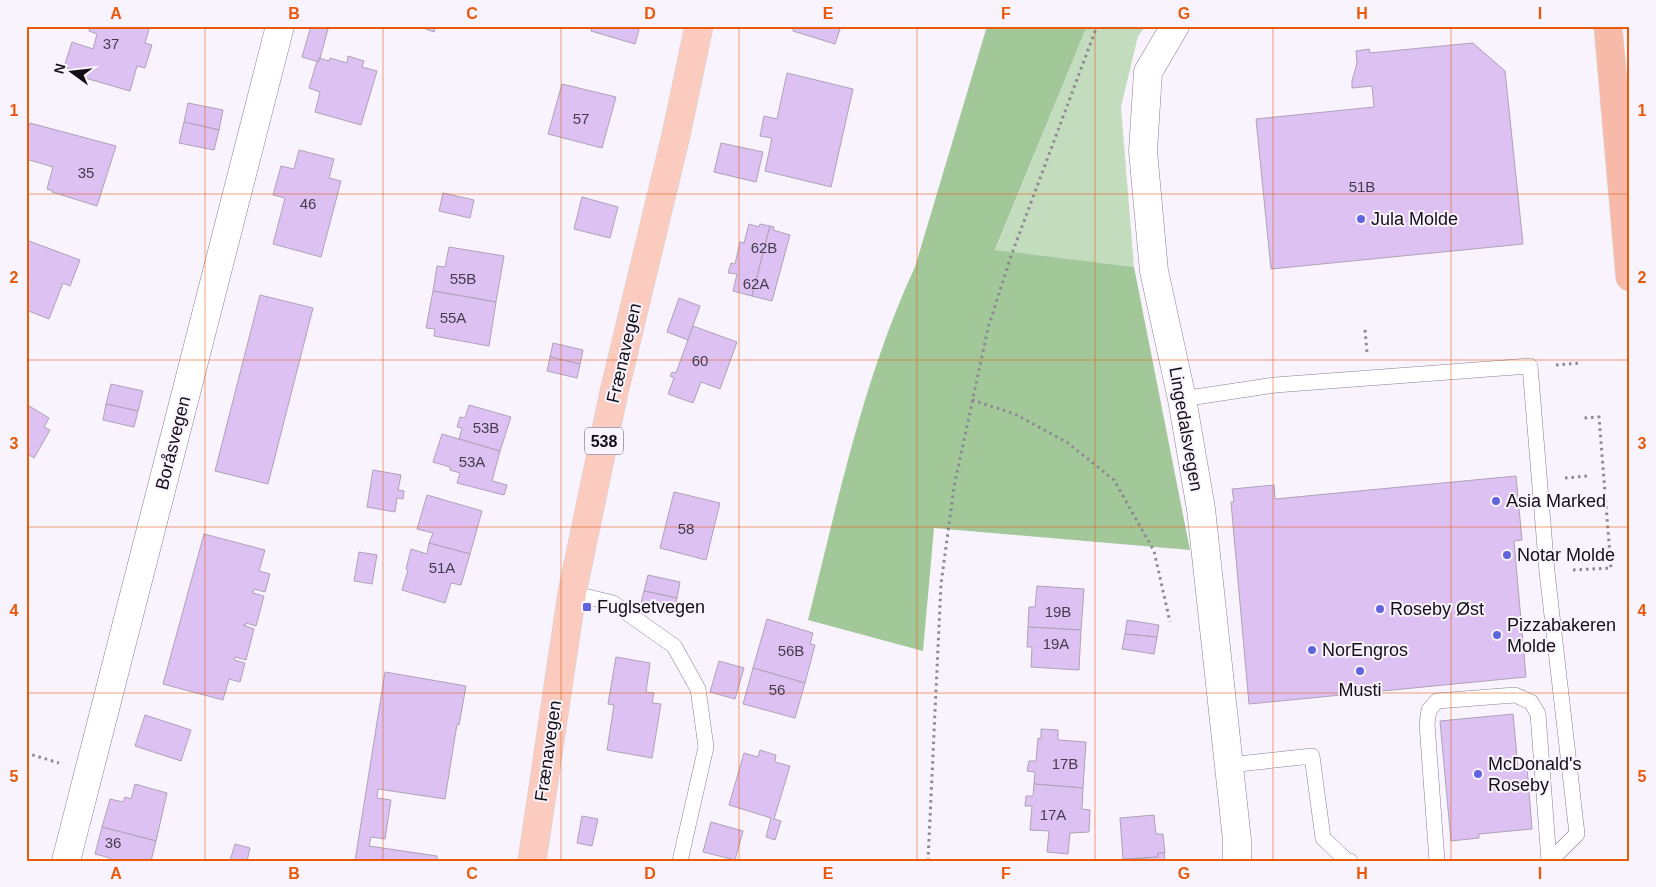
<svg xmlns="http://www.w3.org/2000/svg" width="1656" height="887" viewBox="0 0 1656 887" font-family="Arial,sans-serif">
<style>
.green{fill:#c3dcbd}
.forest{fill:#a2c89a}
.building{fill:#ddc1f3;stroke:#aea2b7}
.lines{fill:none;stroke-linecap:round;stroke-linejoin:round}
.service-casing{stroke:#8a7f93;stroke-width:16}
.minor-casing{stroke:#8a7f93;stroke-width:29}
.primary-casing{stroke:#d5d4d5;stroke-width:29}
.trunk-casing{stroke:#d5d4d5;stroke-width:29}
.path{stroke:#8d8891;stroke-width:3;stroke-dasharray:2.5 4;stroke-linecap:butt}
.service{stroke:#fff;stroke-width:15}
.minor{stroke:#fff;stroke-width:28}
.primary{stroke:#facbbe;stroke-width:28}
.trunk{stroke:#f8baa8;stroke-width:28}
.grid{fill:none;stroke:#e8590c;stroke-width:1;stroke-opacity:0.55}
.poi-dot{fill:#6065dd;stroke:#f8f3fc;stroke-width:2}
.labels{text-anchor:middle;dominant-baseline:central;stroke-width:4;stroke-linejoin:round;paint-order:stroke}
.number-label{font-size:15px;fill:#463c4e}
.shield{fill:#f8f3fc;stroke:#58535c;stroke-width:1}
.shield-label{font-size:16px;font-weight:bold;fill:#140f17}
.poi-label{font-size:18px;fill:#140f17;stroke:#f8f3fc;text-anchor:start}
.street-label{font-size:18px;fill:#140f17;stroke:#f8f3fc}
.neatline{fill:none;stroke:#e8590c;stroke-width:2}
.grid-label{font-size:16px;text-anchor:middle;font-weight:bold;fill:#e8590c}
</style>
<rect width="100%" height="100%" fill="#f8f3fc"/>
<path class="green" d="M 1087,26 L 1146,26 L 1138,36 L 1121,107 L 1134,267 L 995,251 Z"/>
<path class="forest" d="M 987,26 L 1087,26 L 995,250 L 1134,267 L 1190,550 L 934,528 L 923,651 L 808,620 C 838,501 863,379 915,267 Z"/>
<g class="building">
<path d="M 90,26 L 150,26 L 145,43 L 152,45 L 145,68 L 137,66 L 130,91 L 85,78 L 86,74 L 64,67 L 72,42 L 93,49 L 97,34 L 89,31 Z"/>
<path d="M 311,26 L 328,29 L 319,62 L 302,57 Z"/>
<path d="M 418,26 L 436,26 L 434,32 Z"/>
<path d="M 592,26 L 640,26 L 635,44 L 591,31 Z"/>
<path d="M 786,26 L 841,26 L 835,44 L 793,31 L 793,28 Z"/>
<path d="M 1473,43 L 1505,71 L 1523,244 L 1271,269 L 1256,119 L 1374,107 L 1372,86 L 1352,88 L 1352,81 L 1357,63 L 1356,51 L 1369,49 L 1370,53 Z"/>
<path d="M 348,56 L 364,61 L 362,67 L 377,71 L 361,125 L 315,112 L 320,92 L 309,88 L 317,61 L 319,62 L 319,58 L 329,61 L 330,58 L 347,63 Z"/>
<path d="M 787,73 L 853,89 L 831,187 L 765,171 L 772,138 L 760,136 L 764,116 L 777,119 Z"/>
<path d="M 562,84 L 616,97 L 602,148 L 548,134 Z"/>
<path d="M 188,103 L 223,110 L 219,130 L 184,122 Z"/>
<path d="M 184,122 L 219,130 L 214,150 L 179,143 Z"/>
<path d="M 30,123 L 116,146 L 97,206 L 52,192 L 53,191 L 47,189 L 53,167 L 26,159 L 26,134 Z"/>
<path d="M 721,143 L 763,152 L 756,182 L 714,172 Z"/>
<path d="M 299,150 L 334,159 L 329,178 L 341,181 L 321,257 L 273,244 L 285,198 L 273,195 L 281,166 L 294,169 Z"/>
<path d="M 443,193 L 474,200 L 470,218 L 439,211 Z"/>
<path d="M 582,197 L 618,207 L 610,238 L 574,229 Z"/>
<path d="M 749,224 L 759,227 L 760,224 L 770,226 L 752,296 L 733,291 L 737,274 L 728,273 L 731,263 L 735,264 L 740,242 L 744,243 Z"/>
<path d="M 770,226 L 774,227 L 773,230 L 790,235 L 772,301 L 752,296 Z"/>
<path d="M 29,241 L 80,260 L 70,286 L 63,283 L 49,319 L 26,310 L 26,247 Z"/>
<path d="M 449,247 L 504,256 L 496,302 L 433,291 L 437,266 L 445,267 Z"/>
<path d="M 433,291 L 496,302 L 489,346 L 434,336 L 435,329 L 426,328 Z"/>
<path d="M 260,295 L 313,308 L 268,484 L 215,471 Z"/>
<path d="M 679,298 L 700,306 L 688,340 L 667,332 Z"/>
<path d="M 693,326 L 737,342 L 720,389 L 701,382 L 693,403 L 668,394 L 674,378 L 670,376 L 672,372 L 676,373 Z"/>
<path d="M 553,343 L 583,350 L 580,364 L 550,357 Z"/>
<path d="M 550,357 L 580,364 L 577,378 L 547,371 Z"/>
<path d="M 111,384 L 143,391 L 138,411 L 106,404 Z"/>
<path d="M 26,404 L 49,418 L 44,427 L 50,430 L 34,458 L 26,453 Z"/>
<path d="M 106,404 L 138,411 L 134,427 L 103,420 Z"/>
<path d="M 469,405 L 511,417 L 500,451 L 459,439 L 462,428 L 457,427 L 460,417 L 465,418 Z"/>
<path d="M 442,434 L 500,451 L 492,481 L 507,485 L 504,495 L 457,483 L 460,473 L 450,470 L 450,467 L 433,462 Z"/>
<path d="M 373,470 L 401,475 L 398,490 L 404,491 L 403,499 L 397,498 L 395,512 L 367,507 Z"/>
<path d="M 1516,476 L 1522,540 L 1514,541 L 1526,677 L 1249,704 L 1231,502 L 1234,502 L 1232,489 L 1274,485 L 1275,499 Z"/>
<path d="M 674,492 L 720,503 L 706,560 L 660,548 Z"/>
<path d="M 427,495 L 482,511 L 470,554 L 429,543 L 433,533 L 417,529 Z"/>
<path d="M 204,534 L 265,550 L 259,571 L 270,574 L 265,592 L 254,589 L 253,593 L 264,596 L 256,626 L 246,623 L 245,626 L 243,625 L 254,629 L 246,660 L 235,657 L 234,660 L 245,663 L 240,682 L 229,679 L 223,700 L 163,684 Z"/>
<path d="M 429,543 L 470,554 L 461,585 L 451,583 L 445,603 L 402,590 L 408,570 L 406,569 L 411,549 L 427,554 Z"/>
<path d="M 359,552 L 377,555 L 372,584 L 354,581 Z"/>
<path d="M 648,575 L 680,582 L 677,598 L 644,591 Z"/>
<path d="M 1037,586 L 1084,589 L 1081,630 L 1028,627 L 1029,607 L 1035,607 Z"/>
<path d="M 644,591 L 677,598 L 673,614 L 640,607 Z"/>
<path d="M 767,619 L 813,633 L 810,644 L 815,645 L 805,683 L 753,668 Z"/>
<path d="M 1127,620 L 1159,625 L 1157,637 L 1125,634 Z"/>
<path d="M 1028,627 L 1081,630 L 1079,670 L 1031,667 L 1032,647 L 1027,647 Z"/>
<path d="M 1125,634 L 1157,637 L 1154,654 L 1122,649 Z"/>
<path d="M 616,657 L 650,663 L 646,692 L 654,693 L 652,703 L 661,704 L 652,758 L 607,750 L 614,705 L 608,704 Z"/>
<path d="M 719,661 L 744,668 L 735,699 L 710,692 Z"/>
<path d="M 753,668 L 805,683 L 795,718 L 743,704 Z"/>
<path d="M 385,672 L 466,686 L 459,725 L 457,724 L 445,799 L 378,789 L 377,798 L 391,800 L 385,839 L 371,837 L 369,846 L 437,856 L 437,861 L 355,861 Z"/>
<path d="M 1513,714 L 1518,767 L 1527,767 L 1532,829 L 1479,834 L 1479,838 L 1451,841 L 1440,721 Z"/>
<path d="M 145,715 L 191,730 L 181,761 L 135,746 Z"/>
<path d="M 1041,729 L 1058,730 L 1058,740 L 1086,742 L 1083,788 L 1034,784 L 1035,772 L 1027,771 L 1029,761 L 1036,761 L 1038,738 L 1041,739 Z"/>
<path d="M 760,750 L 776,755 L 775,762 L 790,766 L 774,819 L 781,821 L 775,840 L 766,837 L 771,818 L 729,805 L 744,753 L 758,757 Z"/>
<path d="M 135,784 L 167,793 L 156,841 L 102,827 L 110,799 L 123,802 L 125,797 L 131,799 Z"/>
<path d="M 1034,784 L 1083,788 L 1082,809 L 1090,810 L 1089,832 L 1070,833 L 1068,854 L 1047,852 L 1049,831 L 1030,830 L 1032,806 L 1025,806 L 1026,796 L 1033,796 Z"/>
<path d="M 1154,815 L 1156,834 L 1163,834 L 1165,853 L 1158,853 L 1158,857 L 1123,859 L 1120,818 Z"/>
<path d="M 582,816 L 598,819 L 592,846 L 577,843 Z"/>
<path d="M 711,822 L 743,831 L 735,860 L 703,852 Z"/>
<path d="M 102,827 L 156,841 L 151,861 L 109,861 L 110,858 L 95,854 Z"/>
<path d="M 235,844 L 250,848 L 247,861 L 230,861 Z"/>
<path d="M 1158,853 L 1164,853 L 1165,861 L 1131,861 L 1131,859 L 1158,857 Z"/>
</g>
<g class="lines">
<defs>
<g id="service">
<path d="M 1182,399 L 1275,385 L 1530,366 L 1547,572 L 1577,834 L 1550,861"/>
<path d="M 572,593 L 613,603 L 674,646 L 698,689 L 706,747 L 680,861"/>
<path d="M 1229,765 L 1312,756 L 1323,838 L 1346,860 L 1350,861"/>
<path d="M 1437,861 L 1427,724 L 1429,710 L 1437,701 L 1515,695 L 1531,702 L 1538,714 L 1549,861"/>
</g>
<g id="minor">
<path d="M 1175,26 L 1148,72 L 1143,151 L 1154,271 L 1182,399 L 1201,509 L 1237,840 L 1237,861"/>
<path d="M 66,861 L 280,26"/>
</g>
<path id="primary" d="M 532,861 L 572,593 L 614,392 L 676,135 L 699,26"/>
<path id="trunk" d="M 1608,26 L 1630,277"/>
</defs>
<use href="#service" class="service-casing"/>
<use href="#minor" class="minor-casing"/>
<use href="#primary" class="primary-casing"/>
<use href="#trunk" class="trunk-casing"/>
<g class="path">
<path d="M 1365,330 L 1367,352"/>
<path d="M 1556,365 L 1582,363"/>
<path d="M 972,400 L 1015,414 L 1068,443 L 1114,480 L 1154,551 L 1170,622"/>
<path d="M 1565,478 L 1587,476"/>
<path d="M 1573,570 L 1611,568 L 1599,417 L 1584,418"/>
<path d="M 26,753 L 59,763"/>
<path d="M 928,861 L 941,584 L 954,487 L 988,328 L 1011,256 L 1097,26"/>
</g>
<use href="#service" class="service"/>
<use href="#minor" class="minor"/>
<use href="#primary" class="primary"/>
<use href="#trunk" class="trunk"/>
</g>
<path class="grid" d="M 205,26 L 205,861M 383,26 L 383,861M 561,26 L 561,861M 739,26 L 739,861M 917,26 L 917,861M 1095,26 L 1095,861M 1273,26 L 1273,861M 1451,26 L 1451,861M 26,194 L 1630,194M 26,360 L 1630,360M 26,527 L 1630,527M 26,693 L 1630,693"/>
<g class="poi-dot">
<circle cx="1361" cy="219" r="5"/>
<circle cx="1496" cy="501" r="5"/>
<circle cx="1507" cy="555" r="5"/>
<rect x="582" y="602" width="10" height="10" rx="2.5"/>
<circle cx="1380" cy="609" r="5"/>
<circle cx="1497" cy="635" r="5"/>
<circle cx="1312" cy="650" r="5"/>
<circle cx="1360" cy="671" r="5"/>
<circle cx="1478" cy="774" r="5"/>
</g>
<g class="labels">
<g class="number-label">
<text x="111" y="43">37</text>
<text x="581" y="118">57</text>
<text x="86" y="172">35</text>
<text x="1362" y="186">51B</text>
<text x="308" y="203">46</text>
<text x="764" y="247">62B</text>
<text x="463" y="278">55B</text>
<text x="756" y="283">62A</text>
<text x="453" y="317">55A</text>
<text x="700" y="360">60</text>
<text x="486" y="427">53B</text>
<text x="472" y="461">53A</text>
<text x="686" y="528">58</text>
<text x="442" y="567">51A</text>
<text x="1058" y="611">19B</text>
<text x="1056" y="643">19A</text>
<text x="791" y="650">56B</text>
<text x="777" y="689">56</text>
<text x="1065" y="763">17B</text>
<text x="1053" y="814">17A</text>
<text x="113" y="842">36</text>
</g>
<rect class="shield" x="585" y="427.5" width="38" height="27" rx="4"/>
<g class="shield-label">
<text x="604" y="441">538</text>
</g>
<g class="poi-label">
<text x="1371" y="219">Jula Molde</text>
<text x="1506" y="501">Asia Marked</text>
<text x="1517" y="555">Notar Molde</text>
<text x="597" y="607">Fuglsetvegen</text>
<text x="1390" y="609">Roseby Øst</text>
<text x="1507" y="625">Pizzabakeren<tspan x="1507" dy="21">Molde</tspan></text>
<text x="1322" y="650">NorEngros</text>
<text x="1360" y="690" text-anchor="middle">Musti</text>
<text x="1488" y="764">McDonald's<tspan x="1488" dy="21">Roseby</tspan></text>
</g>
<g class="street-label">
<text transform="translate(624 353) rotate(-77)">Frænavegen</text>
<text transform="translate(1186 429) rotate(80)">Lingedalsvegen</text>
<text transform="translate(173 443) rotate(-76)">Boråsvegen</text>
<text transform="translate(548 751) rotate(-82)">Frænavegen</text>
</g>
</g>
<rect width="1656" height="887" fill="none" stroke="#f8f3fc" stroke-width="55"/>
<g transform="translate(72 72) rotate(285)" stroke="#f8f3fc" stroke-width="4" paint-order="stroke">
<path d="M0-4L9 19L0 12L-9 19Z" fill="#140f17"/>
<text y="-8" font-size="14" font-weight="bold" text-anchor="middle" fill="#140f17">N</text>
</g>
<rect x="28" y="28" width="1600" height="832" class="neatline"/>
<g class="grid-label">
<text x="116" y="19">A</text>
<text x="294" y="19">B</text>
<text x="472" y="19">C</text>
<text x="650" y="19">D</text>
<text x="828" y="19">E</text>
<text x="1006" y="19">F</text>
<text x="1184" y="19">G</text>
<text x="1362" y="19">H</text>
<text x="1540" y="19">I</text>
<text x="14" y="116">1</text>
<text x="1642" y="116">1</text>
<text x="14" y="283">2</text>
<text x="1642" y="283">2</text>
<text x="14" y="449">3</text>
<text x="1642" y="449">3</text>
<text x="14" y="616">4</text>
<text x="1642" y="616">4</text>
<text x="14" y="782">5</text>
<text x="1642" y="782">5</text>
<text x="116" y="879">A</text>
<text x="294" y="879">B</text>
<text x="472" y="879">C</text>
<text x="650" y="879">D</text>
<text x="828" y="879">E</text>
<text x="1006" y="879">F</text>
<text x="1184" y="879">G</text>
<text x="1362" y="879">H</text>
<text x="1540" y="879">I</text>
</g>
</svg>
